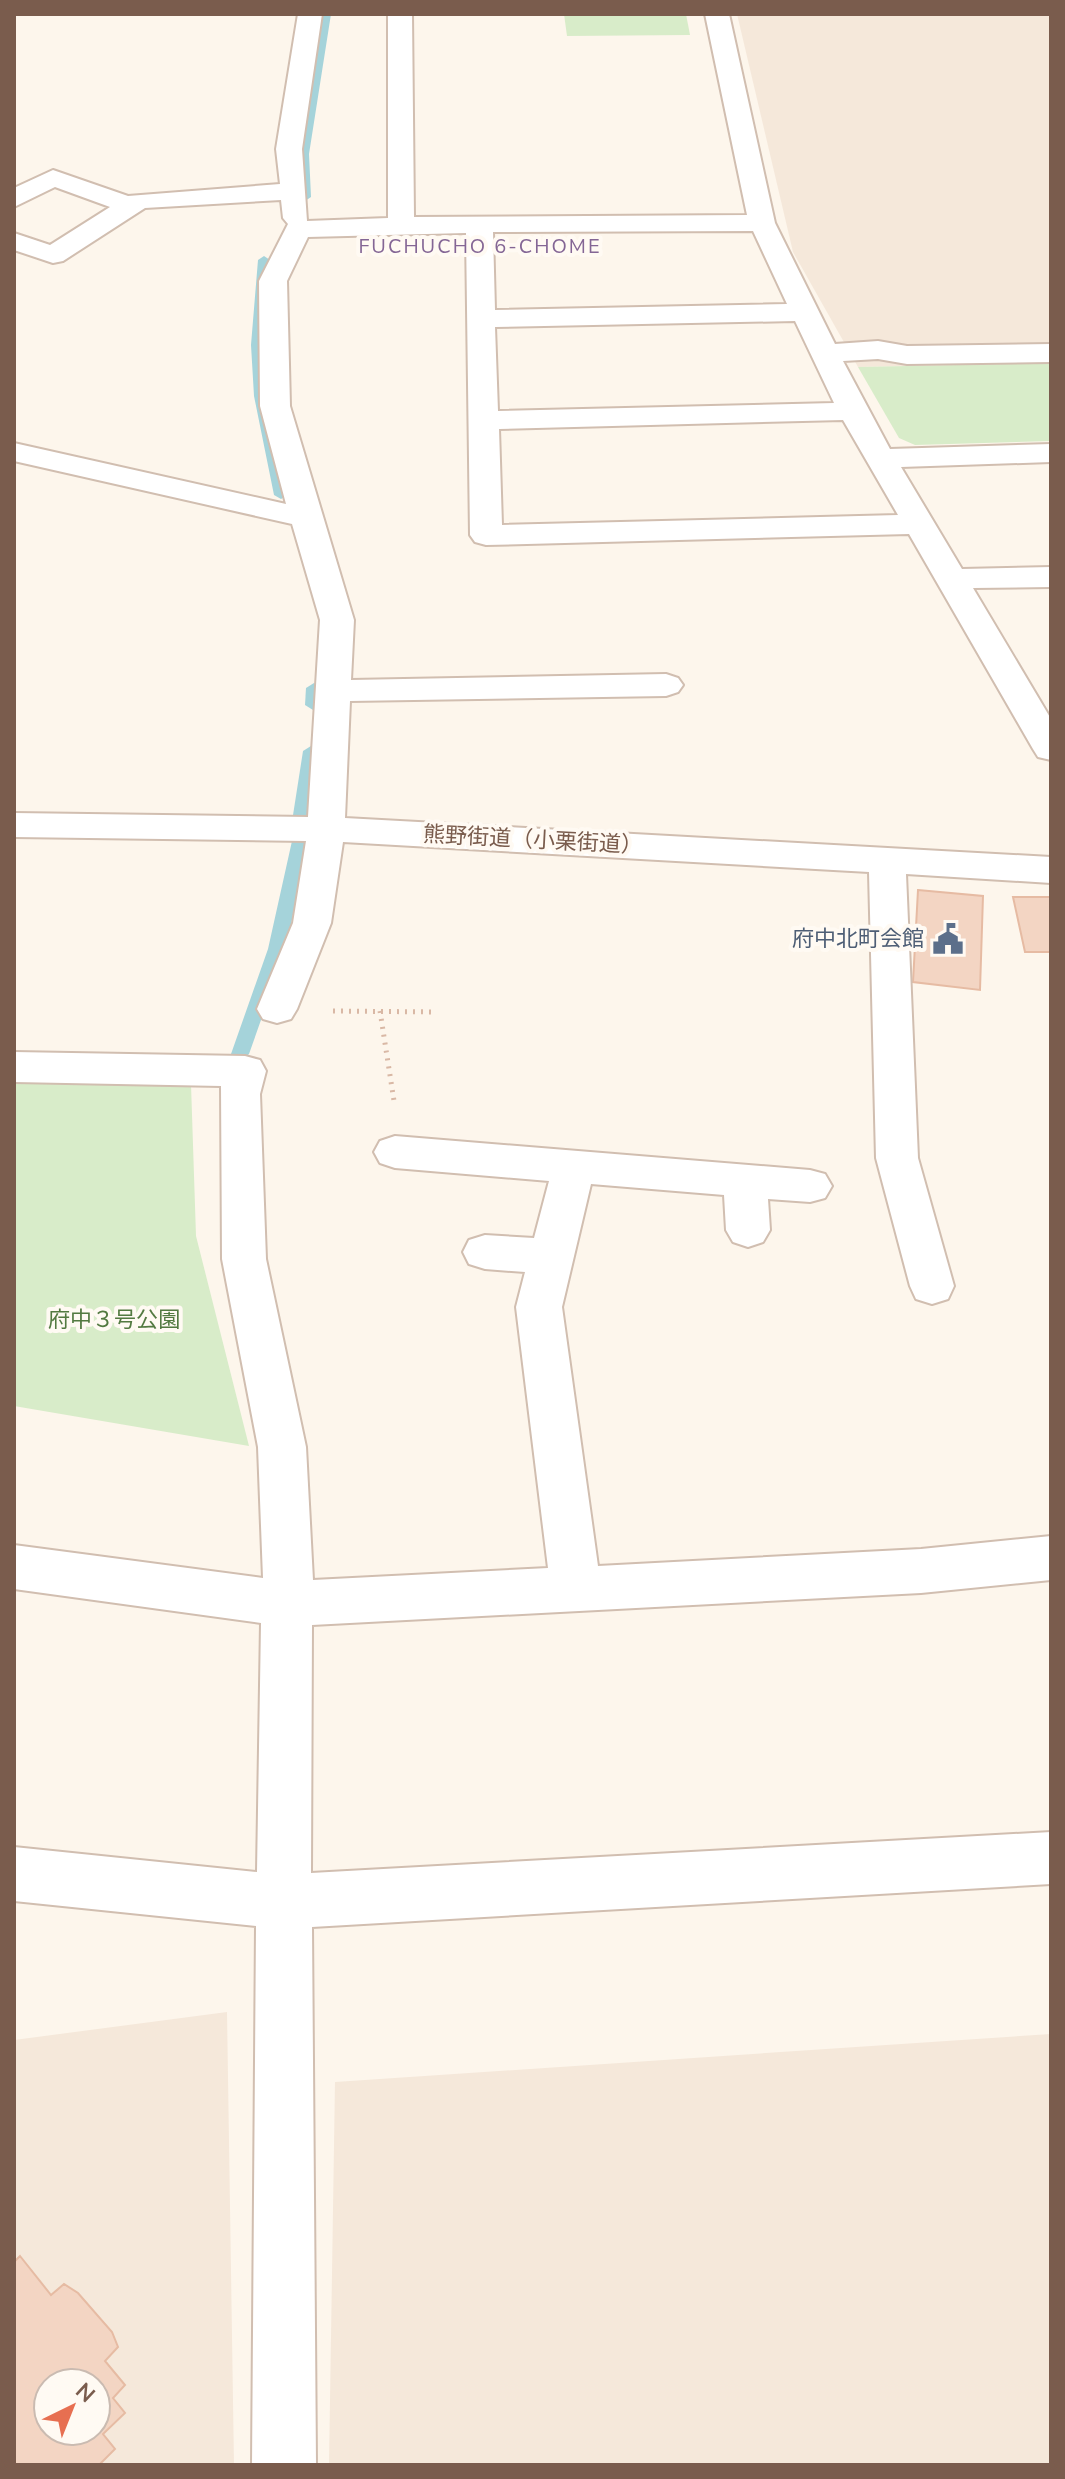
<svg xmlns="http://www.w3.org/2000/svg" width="1065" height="2479" viewBox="0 0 1065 2479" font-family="'Nunito Sans','Noto Sans JP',sans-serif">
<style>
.residential{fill:#f5e8da;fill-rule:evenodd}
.green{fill:#d8ecc9}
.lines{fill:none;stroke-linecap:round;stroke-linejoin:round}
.stream{fill:#a5d3da;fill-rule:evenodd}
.building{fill:#f3d5c3;stroke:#e6bba3;stroke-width:2;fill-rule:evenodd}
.minor-casing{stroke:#d1beb0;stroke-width:4}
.path{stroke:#d9b8a5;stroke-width:5;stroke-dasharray:2 6;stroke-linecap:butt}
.minor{fill:#fff;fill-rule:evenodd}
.labels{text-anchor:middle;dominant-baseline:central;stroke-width:8;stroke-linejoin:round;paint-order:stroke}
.far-neighbourhood-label{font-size:20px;letter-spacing:2px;fill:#846695;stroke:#fffaf3}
.street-label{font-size:22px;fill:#7a5c4d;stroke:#fffaf3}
.service-label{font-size:22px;fill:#4e5e75;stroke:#fffaf3;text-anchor:end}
.park-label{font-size:22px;fill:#537a41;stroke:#fffaf3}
</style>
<rect width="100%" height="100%" fill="#fdf6ec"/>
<g class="residential">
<path d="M 737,14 L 1051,14 L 1051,363 L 858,367 L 793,252 Z"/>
<path d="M 227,2012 L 234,2465 L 14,2465 L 14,2040 ZM 48,2383 L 96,2383 L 96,2431 L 48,2431 Z"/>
<path d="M 1051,2034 L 1051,2465 L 329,2465 L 335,2082 Z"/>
</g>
<g class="green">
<path d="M 564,14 L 686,14 L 690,35 L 567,36 Z"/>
<path d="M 1051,363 L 1051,441 L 915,445 L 899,438 L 858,367 Z"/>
<path d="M 14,1079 L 191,1084 L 196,1236 L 249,1446 L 14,1406 Z"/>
</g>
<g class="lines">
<g class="stream">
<path d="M 321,14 L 331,14 L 309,154 L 311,197 L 305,201 L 299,197 L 297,154 Z"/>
<path d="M 264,256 L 270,260 L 265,345 L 268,396 L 288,495 L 281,499 L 274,495 L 254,396 L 251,345 L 258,260 Z"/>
<path d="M 314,683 L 322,688 L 321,705 L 313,710 L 305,705 L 306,688 Z"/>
<path d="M 311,746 L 319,751 L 309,815 L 301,820 L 293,815 L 303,751 Z"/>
<path d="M 300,835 L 308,841 L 286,949 L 249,1054 L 240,1061 L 231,1054 L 268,949 L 292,841 Z"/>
</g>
</g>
<g class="building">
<path d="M 918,890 L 983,896 L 980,990 L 913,982 Z"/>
<path d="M 1013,897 L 1051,897 L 1051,952 L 1025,952 Z"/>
<path d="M 20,2256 L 51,2295 L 64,2284 L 78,2293 L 112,2332 L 118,2347 L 105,2361 L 125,2385 L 113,2398 L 125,2413 L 103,2434 L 115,2449 L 99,2465 L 14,2465 L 14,2262 ZM 48,2383 L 96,2383 L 96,2431 L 48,2431 Z"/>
</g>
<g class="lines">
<defs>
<g id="minor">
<path d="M 298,14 L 322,14 L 302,149 L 307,221 L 388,218 L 388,14 L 412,14 L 414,217 L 747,215 L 705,14 L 729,14 L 775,223 L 835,344 L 878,341 L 907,346 L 1051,344 L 1051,362 L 907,364 L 878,359 L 843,361 L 890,449 L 1051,444 L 1051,462 L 901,467 L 962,569 L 1051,567 L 1051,587 L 973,588 L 1051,719 L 1051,760 L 1038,757 L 1033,749 L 909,534 L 486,545 L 475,542 L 470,535 L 466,233 L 308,237 L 287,281 L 290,406 L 354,620 L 351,680 L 666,674 L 678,678 L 683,685 L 678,692 L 666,696 L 350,701 L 345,818 L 1051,857 L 1051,883 L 906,874 L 918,1158 L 954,1286 L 948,1299 L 932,1304 L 916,1299 L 910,1286 L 876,1158 L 869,872 L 343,842 L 331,923 L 297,1009 L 291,1019 L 277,1023 L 263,1019 L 257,1009 L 293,923 L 306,841 L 14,837 L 14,813 L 308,817 L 320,620 L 292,524 L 14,461 L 14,443 L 286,504 L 260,406 L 259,281 L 288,224 L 283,218 L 281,200 L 145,208 L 63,261 L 53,263 L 14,250 L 14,233 L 50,245 L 110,207 L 55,187 L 14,207 L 14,188 L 53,170 L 128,196 L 280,184 L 276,149 ZM 753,231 L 787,304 L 495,310 L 493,232 ZM 795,321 L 834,403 L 498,411 L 495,327 ZM 843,420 L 898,515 L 502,525 L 499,429 Z"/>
<path d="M 14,1052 L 245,1056 L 260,1060 L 266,1071 L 260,1094 L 266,1259 L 306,1447 L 313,1580 L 548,1568 L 516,1307 L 525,1272 L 485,1269 L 469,1264 L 463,1252 L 469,1240 L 485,1235 L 534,1238 L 549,1181 L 395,1168 L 380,1163 L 374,1152 L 380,1141 L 395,1136 L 810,1170 L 825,1174 L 832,1186 L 825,1198 L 810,1202 L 768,1199 L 770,1230 L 763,1242 L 748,1247 L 733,1242 L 726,1230 L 724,1195 L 591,1184 L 562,1307 L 598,1566 L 921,1549 L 1051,1536 L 1051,1580 L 921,1593 L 312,1625 L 311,1873 L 1051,1832 L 1051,1884 L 312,1927 L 316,2465 L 252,2465 L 256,1926 L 14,1901 L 14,1847 L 257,1872 L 261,1623 L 14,1589 L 14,1545 L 263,1578 L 258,1447 L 222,1259 L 221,1086 L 14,1082 Z"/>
</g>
</defs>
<use href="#minor" class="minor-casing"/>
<g class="path">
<path d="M 333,1011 L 436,1012"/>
<path d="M 380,1011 L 394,1101"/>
</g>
<use href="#minor" class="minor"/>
</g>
<defs>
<symbol id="civic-bare" viewBox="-9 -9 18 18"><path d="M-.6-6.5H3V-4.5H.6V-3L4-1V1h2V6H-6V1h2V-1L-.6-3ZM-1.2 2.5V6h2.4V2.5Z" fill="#5c6f8a" stroke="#fffaf3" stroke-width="2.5" paint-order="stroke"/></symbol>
</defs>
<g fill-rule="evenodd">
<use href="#civic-bare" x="926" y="917" width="44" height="44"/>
</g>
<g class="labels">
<g class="far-neighbourhood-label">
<text x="480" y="246">FUCHUCHO 6-CHOME</text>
</g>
<g class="street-label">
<text transform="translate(533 840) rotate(3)">熊野街道（小栗街道）</text>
</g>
<g class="service-label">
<text x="924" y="939">府中北町会館</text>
</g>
<g class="park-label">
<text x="114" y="1320">府中３号公園</text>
</g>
</g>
<rect width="1065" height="2479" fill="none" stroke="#7a5c4d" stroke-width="32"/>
<g transform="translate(72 2407) rotate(43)"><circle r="38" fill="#fffaf3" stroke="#cabbb1" stroke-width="2"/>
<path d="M0-6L14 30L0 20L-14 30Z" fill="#e76f51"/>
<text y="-12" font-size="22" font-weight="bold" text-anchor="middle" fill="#7a5c4d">N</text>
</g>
</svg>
